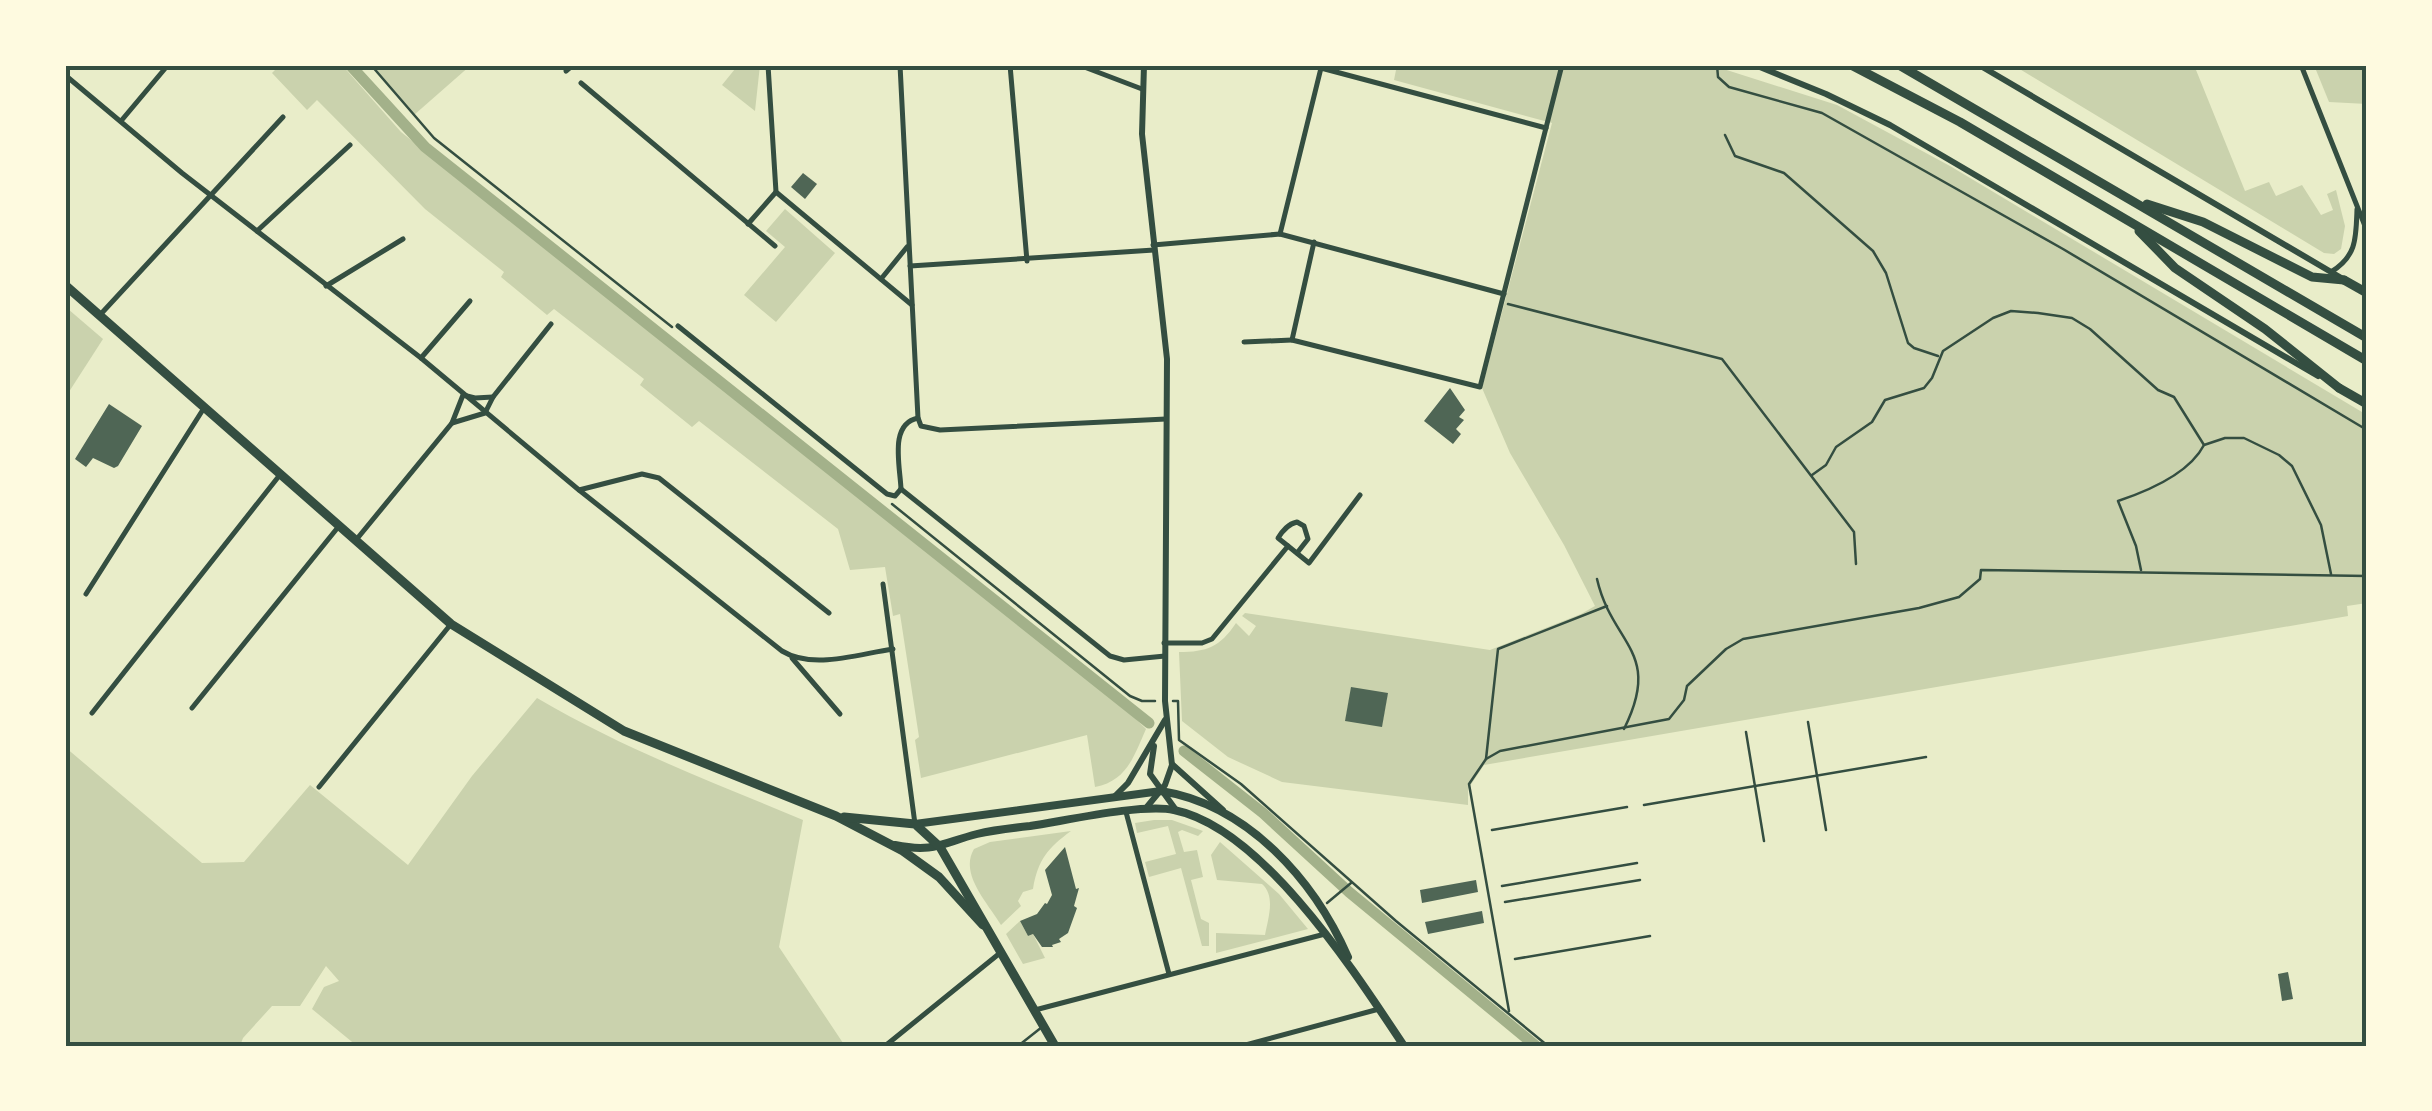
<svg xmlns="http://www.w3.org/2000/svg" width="2432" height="1111" viewBox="0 0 2432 1111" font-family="Rubik,sans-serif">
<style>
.green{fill:#cad2ad}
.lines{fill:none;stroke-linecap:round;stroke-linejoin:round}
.canal{stroke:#a3b18a;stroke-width:11}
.building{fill:#4f6655}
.path{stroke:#344e41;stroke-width:2.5}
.service{stroke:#344e41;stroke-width:2.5}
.minor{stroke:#344e41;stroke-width:5}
.tertiary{stroke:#344e41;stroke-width:6}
.secondary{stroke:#344e41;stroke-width:8}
.primary{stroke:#344e41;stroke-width:9}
.trunk{stroke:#344e41;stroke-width:9}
.neatline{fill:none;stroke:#344e41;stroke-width:4}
</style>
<rect width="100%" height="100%" fill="#e9edc9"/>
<g class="green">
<path d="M 280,65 L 342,65 L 401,132 L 1131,714 L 1146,729 C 1134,756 1127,781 1095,787 L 1087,735 L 921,778 L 915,740 L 919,737 L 900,614 L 893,616 L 885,567 L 850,570 L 838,529 L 699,421 L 692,427 L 640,385 L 644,379 L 554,309 L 547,315 L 501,277 L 504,272 L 425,209 L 317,100 L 307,110 L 272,73 Z"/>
<path d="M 371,65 L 471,65 L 414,115 Z"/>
<path d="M 732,65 L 760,65 L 755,111 L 722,85 L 735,69 Z"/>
<path d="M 1397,65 L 1711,65 L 1837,105 L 1950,166 L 2367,415 L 2367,603 L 2347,606 L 2348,616 L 1484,765 L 1468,789 L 1468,805 L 1282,782 L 1228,757 L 1182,721 L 1179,652 C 1207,652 1220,647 1236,623 L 1249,636 L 1256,626 L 1242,616 L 1245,613 L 1490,650 L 1581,614 L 1595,606 L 1564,545 L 1510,453 L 1482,388 L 1552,123 L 1394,80 Z"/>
<path d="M 2013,65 L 2194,65 L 2245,191 L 2269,182 L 2276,196 L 2302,185 L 2321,215 L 2333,210 L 2327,194 L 2336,190 L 2345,226 L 2341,249 L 2334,254 L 2324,253 Z"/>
<path d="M 2314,65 L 2367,65 L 2367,104 L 2329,102 Z"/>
<path d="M 785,209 L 835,253 L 776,322 L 744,295 L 785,247 L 766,231 Z"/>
<path d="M 68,309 L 103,339 L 65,398 L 65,313 Z"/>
<path d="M 537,698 C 622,748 712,782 803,820 L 779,947 L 845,1046 L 357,1046 L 312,1009 L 324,987 L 339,981 L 326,966 L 300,1006 L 272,1006 L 243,1038 L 240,1046 L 65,1046 L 65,747 L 202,863 L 244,862 L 310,785 L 408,865 L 472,776 Z"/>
<path d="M 1154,820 L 1172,820 L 1203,831 L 1198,836 L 1182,830 L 1178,832 L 1184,852 L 1197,850 L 1203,877 L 1191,880 L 1201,919 L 1209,923 L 1209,946 L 1202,946 L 1181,868 L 1149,877 L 1145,862 L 1176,854 L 1168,826 L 1137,833 L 1135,823 Z"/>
<path d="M 1071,831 C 1048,848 1038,859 1033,889 L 1023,892 L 1018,901 L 1021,906 L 1001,925 C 988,903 959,874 974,849 L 990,842 Z"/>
<path d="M 1220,842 L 1279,894 L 1308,929 L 1216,953 L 1216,933 L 1265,935 C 1268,919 1276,896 1262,884 L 1217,880 L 1211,855 Z"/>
<path d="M 1020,921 L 1028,936 L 1033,934 L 1045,958 L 1023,964 L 1006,934 Z"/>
</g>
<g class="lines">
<g class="canal">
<path d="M 350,65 L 425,147 L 1149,723"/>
<path d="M 1184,751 L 1263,813 L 1349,892 L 1536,1046"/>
</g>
</g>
<g class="building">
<path d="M 803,173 L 817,184 L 805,199 L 791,187 Z"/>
<path d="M 1450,388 L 1465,410 L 1459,417 L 1464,420 L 1456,429 L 1461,434 L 1453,444 L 1424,421 Z"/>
<path d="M 109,404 L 142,426 L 118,466 L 114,468 L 93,458 L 86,467 L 75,459 Z"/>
<path d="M 1351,687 L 1388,693 L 1382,727 L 1345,721 Z"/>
<path d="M 1065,847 L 1076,889 L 1079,888 L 1074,906 L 1077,908 L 1068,933 L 1059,939 L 1061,942 L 1052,945 L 1053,947 L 1042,947 L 1033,934 L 1028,936 L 1020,921 L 1037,914 L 1045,903 L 1047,904 L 1052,895 L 1045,870 Z"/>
<path d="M 1476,880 L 1478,892 L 1422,903 L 1420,890 Z"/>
<path d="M 1482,911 L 1484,923 L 1428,934 L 1425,922 Z"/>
<path d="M 2288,972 L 2293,999 L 2282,1001 L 2278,974 Z"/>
</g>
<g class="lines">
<g class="path">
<path d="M 371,65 L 434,138 L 672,327"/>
<path d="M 1717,65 L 1718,77 L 1729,87 L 1822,113 L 2063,249 L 2367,430"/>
<path d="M 1725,135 L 1735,156 L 1784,173 L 1873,251 L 1886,273 L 1908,343 L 1914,348 L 1938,356"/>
<path d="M 1508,304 L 1722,359 L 1854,532 L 1856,564"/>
<path d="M 1812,475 L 1826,465 L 1836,447 L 1872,422 L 1885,400 L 1924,388 L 1932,378 L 1943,351 L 1993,318 L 2011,311 L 2038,313 L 2072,318 L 2090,329 L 2158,390 L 2174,397 L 2204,445"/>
<path d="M 892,504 L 1130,696 L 1142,701 L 1155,701"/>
<path d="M 2141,570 L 2136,546 L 2118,501 C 2148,491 2189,474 2204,445 L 2225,438 L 2244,438 L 2279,455 L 2292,466 L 2321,525 L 2331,574"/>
<path d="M 1597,579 C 1612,645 1663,651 1624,729"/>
<path d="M 1173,701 L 1178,701 L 1179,740 L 1241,784 L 1396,921 L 1548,1046"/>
<path d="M 1808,722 L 1826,830"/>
<path d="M 1746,732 L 1764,841"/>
<path d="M 1486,759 L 1498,649 L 1607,606"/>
<path d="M 1644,805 L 1926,757"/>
<path d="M 1492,830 L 1627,807"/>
<path d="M 1502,886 L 1637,863"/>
<path d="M 1505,902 L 1640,880"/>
<path d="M 1327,903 L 1351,883"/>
<path d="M 1515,959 L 1650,936"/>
<path d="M 1509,1011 L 1469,784 L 1486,759 L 1500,751 L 1669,719 L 1684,700 L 1687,686 L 1726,649 L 1743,639 L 1919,608 L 1959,597 L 1980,579 L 1981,570 L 2367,576"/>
</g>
<path class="service" d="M 1018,1046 L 1042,1027"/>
<g class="minor">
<path d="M 768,65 L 776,192 L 912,305"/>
<path d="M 900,65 L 918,418 L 921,426 L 940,430 L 1166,419"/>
<path d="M 1010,65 L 1027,261"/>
<path d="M 1079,65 L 1142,89"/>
<path d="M 2301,65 L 2367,231"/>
<path d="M 566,71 L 573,65"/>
<path d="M 65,75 L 182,173 L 421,358 L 579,490 L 782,651 C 813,670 858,654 893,649"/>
<path d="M 581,83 L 775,246"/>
<path d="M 121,121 L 168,65"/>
<path d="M 748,224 L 776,192"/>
<path d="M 257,231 L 350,145"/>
<path d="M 1280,234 L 1321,68 L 1546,128"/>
<path d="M 1314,242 L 1292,340 L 1480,387 L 1562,65"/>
<path d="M 1153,245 L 1280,234 L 1504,294"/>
<path d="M 910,266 L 1154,250"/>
<path d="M 2331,272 C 2357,256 2356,238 2357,209"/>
<path d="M 881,279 L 907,247"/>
<path d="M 326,286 L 403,239"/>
<path d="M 99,316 L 283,117"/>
<path d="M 678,326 L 887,494 L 895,496 L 901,489"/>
<path d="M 1244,342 L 1292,340"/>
<path d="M 421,358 L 470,301"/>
<path d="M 452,423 L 463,395 L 475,398 L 493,397"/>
<path d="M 901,489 L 1110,656 L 1124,660 L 1165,656"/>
<path d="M 901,489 C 900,465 889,424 918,418"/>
<path d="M 579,490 L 642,474 L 659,478 L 829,613"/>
<path d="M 356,540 L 452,423 L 485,413 L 493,397 L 551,324"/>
<path d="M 1288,546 L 1278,538 C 1283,530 1288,524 1297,522 L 1304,526 L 1308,539 L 1297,553"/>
<path d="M 883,584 L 915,824"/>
<path d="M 86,594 L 204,408"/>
<path d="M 1164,643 L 1202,643 L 1212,639 L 1288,546 L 1309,563 L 1360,495"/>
<path d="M 792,658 L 840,714"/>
<path d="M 192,708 L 339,526"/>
<path d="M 92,713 L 279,476"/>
<path d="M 319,787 L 451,624"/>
<path d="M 1126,812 L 1169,974"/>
<path d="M 1035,1010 L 1325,934"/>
<path d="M 885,1046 L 1000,953"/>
<path d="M 1242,1046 L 1379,1009"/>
</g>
<g class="tertiary">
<path d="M 1144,65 L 1142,134 L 1167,359 L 1165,701 L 1172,765 L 1165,785 L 1146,808"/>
<path d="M 1755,65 L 1826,94 L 1890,125 L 2318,376"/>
<path d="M 1979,65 L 2343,279"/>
<path d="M 1154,746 L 1150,774 L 1176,810"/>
<path d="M 1173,765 L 1223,810"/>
<path d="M 1115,796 L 1128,783 L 1165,720"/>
</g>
<g class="secondary">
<path d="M 915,824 L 1161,791 C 1248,805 1314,880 1348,957"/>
<path d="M 895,845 C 934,853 942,843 977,834 C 994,830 1012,828 1030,826 C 1064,821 1143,803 1174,810 C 1263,828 1356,974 1404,1046"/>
</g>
<g class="primary">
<path d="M 2344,280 L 2367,293"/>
<path d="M 65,285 L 451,624 L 624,731 L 836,816 L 903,851 L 939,877 L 983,925"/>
<path d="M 2339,388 L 2367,404"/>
<path d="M 844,817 L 915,824 L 940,847 L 1055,1046"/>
</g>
<g class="trunk">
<path d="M 1851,65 L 1960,122 L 2367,361"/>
<path d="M 1899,65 L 2367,338"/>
<path d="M 2147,204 L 2203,222 L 2312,277 L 2344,280"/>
<path d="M 2139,231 L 2175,268 L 2265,329 L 2339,388"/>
</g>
</g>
<rect width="2432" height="1111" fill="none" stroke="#fefae0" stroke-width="135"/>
<rect x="68" y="68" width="2296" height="976" class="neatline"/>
</svg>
